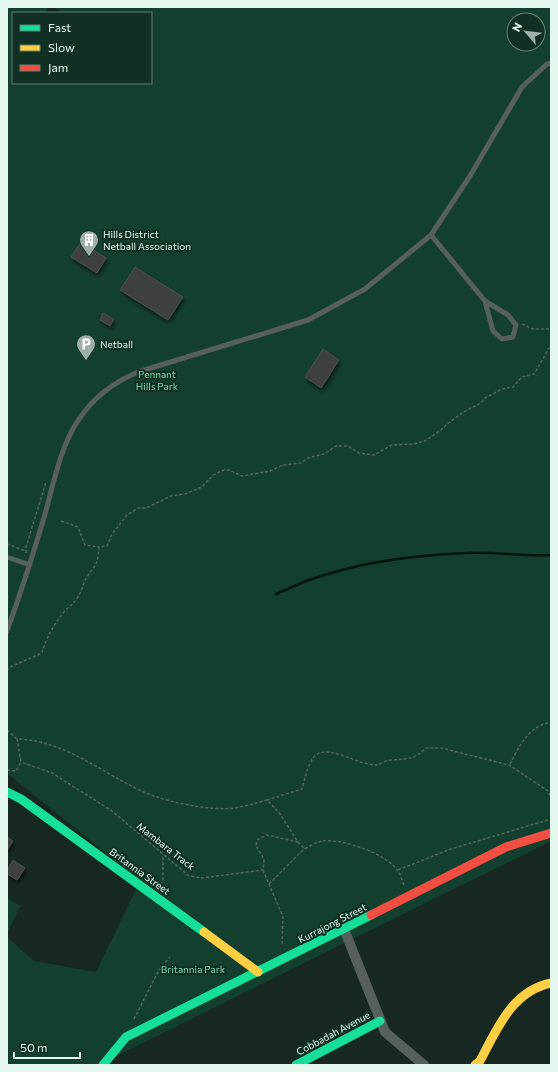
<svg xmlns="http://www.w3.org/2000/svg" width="558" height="1072" viewBox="0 0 558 1072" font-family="Commissioner,sans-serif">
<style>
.green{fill:#13402e;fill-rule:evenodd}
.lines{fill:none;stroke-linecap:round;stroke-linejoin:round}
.stream{stroke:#04140c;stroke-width:2.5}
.building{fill:#3d403b;stroke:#4d4f4b;filter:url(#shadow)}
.path{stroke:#58635e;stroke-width:1.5;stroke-dasharray:3 2;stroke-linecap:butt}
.lane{stroke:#575f5c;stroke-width:5}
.street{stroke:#575f5c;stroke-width:10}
.fast{stroke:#16e098;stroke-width:9}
.slow{stroke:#ffcf43;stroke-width:9}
.jam{stroke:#f24e42;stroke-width:9}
.labels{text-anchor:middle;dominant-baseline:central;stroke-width:4;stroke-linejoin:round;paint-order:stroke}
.poi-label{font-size:10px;fill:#e5f8ee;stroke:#0f3023;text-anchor:start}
.park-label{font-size:10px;fill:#7ad6ad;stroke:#0f3023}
.street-label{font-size:10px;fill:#e5f8ee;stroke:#0f3023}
</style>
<defs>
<filter id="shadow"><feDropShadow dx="1.5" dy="3" stdDeviation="2" flood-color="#0009"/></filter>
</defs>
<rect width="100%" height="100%" fill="#172822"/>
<g class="green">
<path d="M 7,7 L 49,7 L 45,13 L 13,13 L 13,83 L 151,83 L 151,13 L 63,13 L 54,7 L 551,7 L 551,841 L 98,1065 L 7,1065 L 7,937 L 34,961 L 96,972 L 140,881 L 7,773 ZM 514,20 L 538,20 L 538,44 L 514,44 Z"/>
<path d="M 7,897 L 20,906 L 7,934 Z"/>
</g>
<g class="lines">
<path class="stream" d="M 276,594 C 288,589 300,583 312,579 C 361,562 414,555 466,553 C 494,551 522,557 551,555"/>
</g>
<g class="building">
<path d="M 81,242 L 106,258 L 97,273 L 71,257 Z"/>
<path d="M 135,267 L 183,297 L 168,320 L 120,290 Z"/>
<path d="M 103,313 L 114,319 L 110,326 L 100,320 Z"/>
<path d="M 323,349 L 339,360 L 321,388 L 305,377 Z"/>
<path d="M 7,837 L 13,841 L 7,850 Z"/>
<path d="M 13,860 L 25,868 L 17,880 L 7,874 L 7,870 Z"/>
</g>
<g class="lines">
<g class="path">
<path d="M 522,324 L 533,329 L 551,329"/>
<path d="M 61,521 L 78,527 L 85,545 L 99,547"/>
<path d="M 7,544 L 26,551"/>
<path d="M 26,553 L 26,547 L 46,482"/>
<path d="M 7,671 L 10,667 L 42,653 C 46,638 54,625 63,613 C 68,607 74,604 78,597 C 82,591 83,583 87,577 C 97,562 97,567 99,547 L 107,546 L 112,534 L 127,515 L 138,508 L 146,508 L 171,496 L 185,494 L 202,487 L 213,475 L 224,470 L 229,470 L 242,476 L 270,471 L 283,465 L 301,463 L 308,458 L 324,454 L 336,446 L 348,446 L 359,453 L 374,455 L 392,445 L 414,444 L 425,441 L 441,430 L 447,424 L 465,411 L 481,403 L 485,398 L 502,389 L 513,387 L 522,377 L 534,374 L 551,345"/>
<path d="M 7,730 L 17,739"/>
<path d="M 510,764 C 519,746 529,726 551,722"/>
<path d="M 7,770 L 16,771 L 21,762 L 17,739 C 67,740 106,777 151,795 C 173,803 211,811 235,808 C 246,806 257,803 267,800 L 280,814 L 298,842 L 267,835 L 257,840 L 256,846 L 264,859 L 263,870 L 202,878 L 189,876 L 112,811 L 52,773 L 21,762"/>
<path d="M 267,800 L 302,789 C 312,749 316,745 355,760 C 361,762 369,765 376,765 C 381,765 385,760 390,760 C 406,759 414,760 426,748 L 441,748 L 509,765 L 548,791 L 551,797"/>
<path d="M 298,842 L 305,849 C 310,846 316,842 322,841 C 342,838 387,854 398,871 C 401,875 402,881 404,885"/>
<path d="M 263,870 L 283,917 L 282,946"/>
<path d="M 398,870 L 451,849 L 551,819"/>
<path d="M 269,884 L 305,848"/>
<path d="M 161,885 L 163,879 L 163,856"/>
<path d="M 134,1019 L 160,968 L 170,957"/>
</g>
<g class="lane">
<path d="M 431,235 L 485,301 L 493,331 L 502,339 L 513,337 L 516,325 L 508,315 L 485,301"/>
<path d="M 7,557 L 30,565"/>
<path d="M 7,631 C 20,595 32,558 43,521 C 53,488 59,448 79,419 C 94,397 114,382 138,372 L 308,320 L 365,289 L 431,235 L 470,176 L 522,87 L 547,64 L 551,63"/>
</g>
<path class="street" d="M 344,929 L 385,1032 L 424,1065"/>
<g class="fast">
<path d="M 7,792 L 21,799 L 204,932"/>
<path d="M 103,1065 L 126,1037 L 371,915"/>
<path d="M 296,1065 L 380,1021"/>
</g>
<g class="slow">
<path d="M 204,932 L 258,972"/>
<path d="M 475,1065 L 480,1061 C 497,1029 512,991 551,983"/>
</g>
<path class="jam" d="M 371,915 L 506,847 L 551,833"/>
</g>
<defs>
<symbol id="building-pin" viewBox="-11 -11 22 30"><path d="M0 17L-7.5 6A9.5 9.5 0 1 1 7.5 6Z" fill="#9dafa7" stroke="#0f3023"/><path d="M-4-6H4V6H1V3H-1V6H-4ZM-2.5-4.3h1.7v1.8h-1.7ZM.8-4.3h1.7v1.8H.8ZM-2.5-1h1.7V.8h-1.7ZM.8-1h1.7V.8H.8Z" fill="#fff"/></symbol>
<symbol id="parking-pin" viewBox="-11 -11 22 30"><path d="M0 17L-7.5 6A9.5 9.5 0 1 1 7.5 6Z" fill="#9dafa7" stroke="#0f3023"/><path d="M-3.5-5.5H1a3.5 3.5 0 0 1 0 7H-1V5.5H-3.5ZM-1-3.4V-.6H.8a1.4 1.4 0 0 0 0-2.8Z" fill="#fff"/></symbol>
</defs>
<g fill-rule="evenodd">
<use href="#building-pin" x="78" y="229" width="22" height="30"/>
<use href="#parking-pin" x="75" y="333" width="22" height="30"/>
</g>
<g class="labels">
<g class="poi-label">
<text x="103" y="234">Hills District<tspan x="103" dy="12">Netball Association</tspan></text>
<text x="100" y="344">Netball</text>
</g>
<g class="park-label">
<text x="157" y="374">Pennant<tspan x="157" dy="12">Hills Park</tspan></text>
<text x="193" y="969">Britannia Park</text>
</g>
<g class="street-label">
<text transform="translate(166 846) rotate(38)">Mambara Track</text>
<text transform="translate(140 871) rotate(36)">Britannia Street</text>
<text transform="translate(332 923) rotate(-27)">Kurrajong Street</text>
<text transform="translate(333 1033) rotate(-28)">Cobbadah Avenue</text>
</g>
</g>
<rect width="558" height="1072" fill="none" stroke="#e5f8ee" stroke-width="16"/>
<rect x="12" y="12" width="140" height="72" fill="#0f3023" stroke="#658074"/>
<rect x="20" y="25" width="20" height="6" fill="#16e098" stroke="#658074"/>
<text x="48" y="32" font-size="12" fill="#e5f8ee">Fast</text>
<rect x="20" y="45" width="20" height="6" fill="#ffcf43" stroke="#658074"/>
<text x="48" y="52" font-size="12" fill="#e5f8ee">Slow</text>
<rect x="20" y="65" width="20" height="6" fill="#f24e42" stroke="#658074"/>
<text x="48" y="72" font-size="12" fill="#e5f8ee">Jam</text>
<g transform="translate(526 32) rotate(298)"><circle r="19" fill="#0f3023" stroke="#658074"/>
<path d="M0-3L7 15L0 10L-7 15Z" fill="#9dafa7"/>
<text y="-6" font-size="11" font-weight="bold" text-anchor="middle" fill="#e5f8ee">N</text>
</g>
<path d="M14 1052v6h66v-6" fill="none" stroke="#e5f8ee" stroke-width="2"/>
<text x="20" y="1052" font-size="12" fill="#e5f8ee" stroke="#0f3023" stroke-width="3" paint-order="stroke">50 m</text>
</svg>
